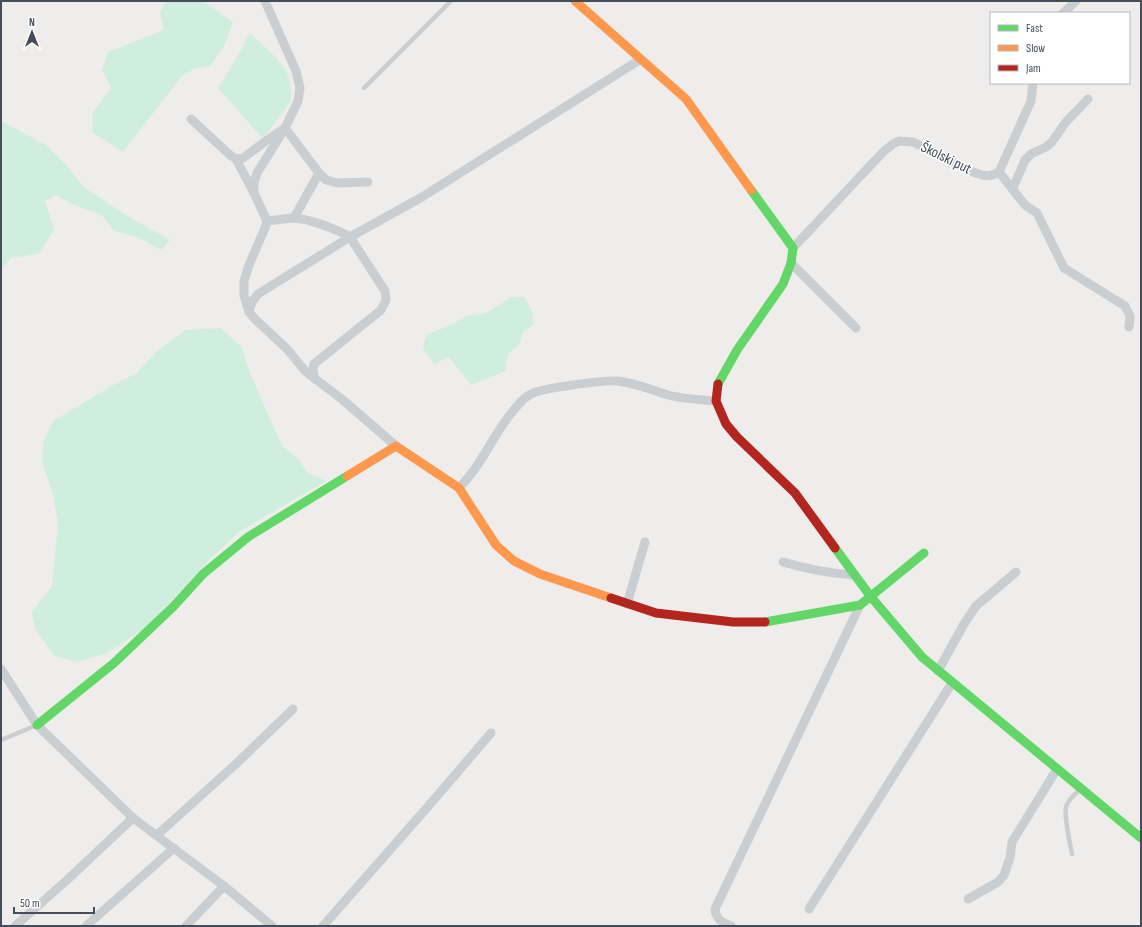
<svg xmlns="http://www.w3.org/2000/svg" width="1142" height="927" viewBox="0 0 1142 927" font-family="'Sofia Sans Condensed',sans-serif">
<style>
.green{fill:#d0eedd}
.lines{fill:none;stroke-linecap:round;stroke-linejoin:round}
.lane{stroke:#caced1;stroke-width:4.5}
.street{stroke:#caced1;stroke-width:9}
.fast{stroke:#63d668;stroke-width:9}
.slow{stroke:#ff974d;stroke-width:9}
.jam{stroke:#b3261e;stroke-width:9}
.labels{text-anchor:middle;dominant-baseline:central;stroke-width:3;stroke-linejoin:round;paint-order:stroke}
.street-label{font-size:15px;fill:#444d59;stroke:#fff}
</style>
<rect width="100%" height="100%" fill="#eeedec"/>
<g class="green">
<path d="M 166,1 L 203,1 L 233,22 L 224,46 L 210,66 L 194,69 L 181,77 L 123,152 L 92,132 L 93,112 L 111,88 L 102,70 L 108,52 L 164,30 L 160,12 Z"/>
<path d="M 250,33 C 261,44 280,59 287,73 C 291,81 291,92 291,101 L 263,139 L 218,88 L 232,66 Z"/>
<path d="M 1,121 L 46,145 L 65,164 L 84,187 L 124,214 L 170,240 L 161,250 L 137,237 L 114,231 L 102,215 L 74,205 L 56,195 L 45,201 L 54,230 L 38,254 L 11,258 L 1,270 Z"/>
<path d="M 511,297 L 525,297 L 532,311 L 533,325 L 522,333 L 520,344 L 508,354 L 505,371 L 471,385 L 449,357 L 434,364 L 423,348 L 426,335 L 451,325 L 468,315 L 485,314 Z"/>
<path d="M 220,328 L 241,346 L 250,373 L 282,446 L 299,459 L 307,472 L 326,481 L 240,531 L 211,558 L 148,626 L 107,653 L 78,662 L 54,656 L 35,628 L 32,612 L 43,597 L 52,587 L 58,523 L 53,494 L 42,462 L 44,440 L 53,421 L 120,381 L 136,374 L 157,351 L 186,330 Z"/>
</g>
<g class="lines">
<g class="lane">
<path d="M 364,88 L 451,1"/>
<path d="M 1,740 L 37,725"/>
<path d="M 1072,854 C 1070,842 1064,819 1066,807 C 1068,800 1075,794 1080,789"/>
</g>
<g class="street">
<path d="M 265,1 L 296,71 L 300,88 L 298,101 L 285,128 L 257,173 L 254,182 L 254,193 L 267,221 L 265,228 L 249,265 L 244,281 L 244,296 L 249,312 L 255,319 L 288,350 L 305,371 L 343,400 L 396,446"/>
<path d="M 1063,13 L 1076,1"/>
<path d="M 191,119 L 230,155 L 236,159 L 243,158 L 266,141 L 285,128 L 319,173 L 326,180 L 337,183 L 368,182"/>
<path d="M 236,159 L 254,193"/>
<path d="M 999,172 L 1025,205 L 1037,213 L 1064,268 L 1125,306 L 1130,316 L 1129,327"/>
<path d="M 1013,188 L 1025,160 L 1031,154 L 1046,147 L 1052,142 L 1065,123 L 1088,99"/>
<path d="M 294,218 L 319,173"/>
<path d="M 267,221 C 275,220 284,219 292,218 C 308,218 336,229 350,237 L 385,291 L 386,300 L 381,310 L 314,364 L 313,369 L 314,378"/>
<path d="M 793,248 L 883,152 L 893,144 L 899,141 L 913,142 L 973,172 C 984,176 988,178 999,172 L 1031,101 L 1033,83"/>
<path d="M 791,263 L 856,328"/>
<path d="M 249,312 L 252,302 L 258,294 L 350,237 L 422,197 L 641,59"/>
<path d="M 459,488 C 484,463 495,429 519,404 C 522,400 527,396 531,394 C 541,388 605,380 618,381 C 635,383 652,390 668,395 C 684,399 700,400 716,401"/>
<path d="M 783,562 C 806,569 829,573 853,575"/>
<path d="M 627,604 L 645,542"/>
<path d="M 1,669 L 37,725 L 133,818 L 224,886 L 272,926"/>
<path d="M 938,671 L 964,624 L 976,606 L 1016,572"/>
<path d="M 157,835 L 237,763 L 293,709"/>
<path d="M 968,899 L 998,882 L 1004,875 L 1010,858 L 1012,842 L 1057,769"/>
<path d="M 809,909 L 952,683"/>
<path d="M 15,926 L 67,880 L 133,818"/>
<path d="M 86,926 L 174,848"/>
<path d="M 186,926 L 224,886"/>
<path d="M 323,926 L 425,810 L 491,733"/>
<path d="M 731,926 C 721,922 716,919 715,909 L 860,605"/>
</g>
<g class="fast">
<path d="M 718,384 L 737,350 L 783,284 L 791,263 L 793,248 L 751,190"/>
<path d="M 835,548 L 871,597 L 922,657 L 1141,838"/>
<path d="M 765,622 L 860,605 L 924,553"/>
<path d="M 37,725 L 114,663 L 173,607 L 203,574 L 248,537 L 347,476"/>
</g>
<g class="slow">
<path d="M 575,1 L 686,99 L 751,190"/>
<path d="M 347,476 L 396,446 L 459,488 L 496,545 L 514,561 L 540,574 L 611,598"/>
</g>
<g class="jam">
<path d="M 718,384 L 716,401 L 726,424 L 737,437 L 795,493 L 835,548"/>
<path d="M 611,598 L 656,613 L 733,622 L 765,622"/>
</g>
</g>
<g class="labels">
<g class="street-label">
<text transform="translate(946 158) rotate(26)">Školski put</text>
</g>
</g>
<rect width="1142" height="927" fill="none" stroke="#444d59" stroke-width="4"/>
<rect x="990" y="12" width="140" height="72" fill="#ffffff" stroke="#b4b8bd"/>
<rect x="998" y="25" width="20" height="6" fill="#63d668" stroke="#b4b8bd"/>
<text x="1026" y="32" font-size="12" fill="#444d59">Fast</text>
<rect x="998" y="45" width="20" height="6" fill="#ff974d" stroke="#b4b8bd"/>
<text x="1026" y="52" font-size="12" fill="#444d59">Slow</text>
<rect x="998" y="65" width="20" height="6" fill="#b3261e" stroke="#b4b8bd"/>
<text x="1026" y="72" font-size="12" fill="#444d59">Jam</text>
<g transform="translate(32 32)" stroke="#ffffff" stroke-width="3" paint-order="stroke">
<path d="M0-3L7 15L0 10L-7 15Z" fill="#444d59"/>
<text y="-6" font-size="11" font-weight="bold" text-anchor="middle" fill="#444d59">N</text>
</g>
<path d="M14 907v6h80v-6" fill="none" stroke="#444d59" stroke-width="2"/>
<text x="20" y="907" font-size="12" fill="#444d59" stroke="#ffffff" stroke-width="3" paint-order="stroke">50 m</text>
</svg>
